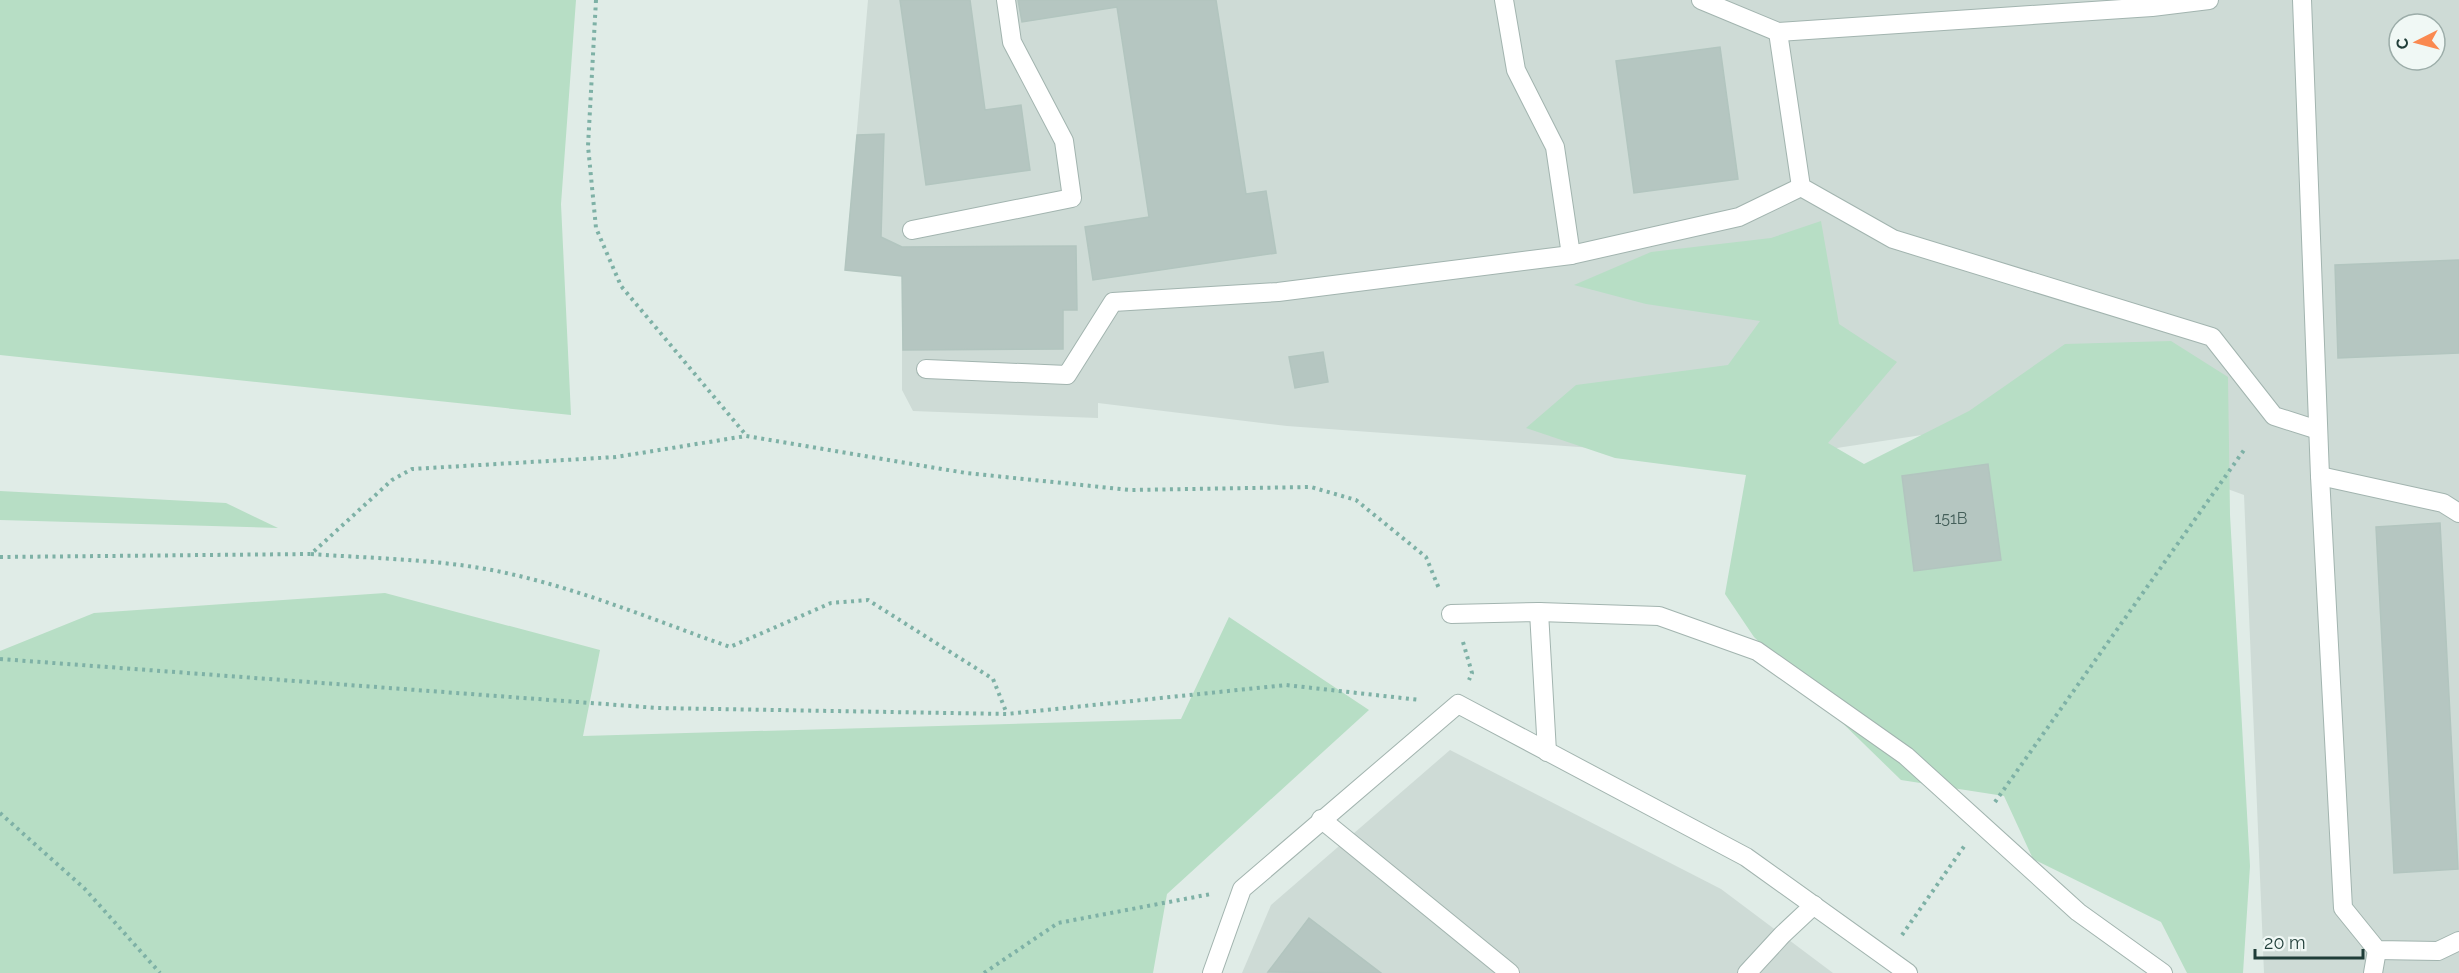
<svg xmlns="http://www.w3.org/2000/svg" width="2459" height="973" viewBox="0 0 2459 973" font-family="Raleway,sans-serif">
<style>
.built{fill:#cedbd6;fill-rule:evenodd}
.green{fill:#b7dec5}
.building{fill:#b5c6c1;stroke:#b2c5bf;stroke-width:1.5}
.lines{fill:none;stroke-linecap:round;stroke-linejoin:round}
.service-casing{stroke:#a2b4af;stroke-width:20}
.minor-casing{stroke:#a2b4af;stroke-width:20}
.path{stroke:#7eb1a6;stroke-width:4;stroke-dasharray:3 4.5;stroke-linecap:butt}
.service{stroke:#fff;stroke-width:18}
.minor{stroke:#fff;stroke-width:18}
.labels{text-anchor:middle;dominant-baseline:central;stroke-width:4.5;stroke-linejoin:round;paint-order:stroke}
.number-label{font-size:16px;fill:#445f5a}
</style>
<rect width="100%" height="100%" fill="#e0ece7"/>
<g class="built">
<path d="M 868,0 L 2459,0 L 2459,973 L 2264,973 L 2244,495 L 2033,418 L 1758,460 L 1287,426 L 1098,403 L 1098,418 L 913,411 L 902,390 L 902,276 L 845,270 ZM 2399,24 L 2435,24 L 2435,60 L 2399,60 Z"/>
<path d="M 1450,750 L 1721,889 L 1833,973 L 1242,973 L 1271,905 Z"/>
</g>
<g class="green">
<path d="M 0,0 L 576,0 L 561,204 L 571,415 L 0,355 Z"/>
<path d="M 1821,221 L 1839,324 L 1897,362 L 1828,443 L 1864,464 L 1969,411 L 2065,344 L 2171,341 L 2228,377 L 2230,515 L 2250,866 L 2243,973 L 2187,973 L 2161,922 L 2033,859 L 2004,796 L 1901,780 L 1754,637 L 1725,594 L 1746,475 L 1615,458 L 1526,428 L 1576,385 L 1728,365 L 1760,321 L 1646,304 L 1574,285 L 1651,252 L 1771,238 Z"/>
<path d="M 0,491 L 226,503 L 278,528 L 0,520 Z"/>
<path d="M 385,593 L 600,650 L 583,736 L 1181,719 L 1229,617 L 1369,710 L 1167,894 L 1153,973 L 0,973 L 0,651 L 94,613 Z"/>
</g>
<g class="building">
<path d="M 900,0 L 970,0 L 985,110 L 1021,105 L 1030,170 L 926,185 Z"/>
<path d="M 1018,0 L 1216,0 L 1246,194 L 1266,191 L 1276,253 L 1093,280 L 1085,227 L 1149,217 L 1117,7 L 1022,22 Z"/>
<path d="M 1720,47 L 1738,179 L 1634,193 L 1616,61 Z"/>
<path d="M 884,134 L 881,237 L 902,247 L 1076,246 L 1077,310 L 1063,310 L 1063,349 L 903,350 L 902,276 L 845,270 L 857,135 Z"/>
<path d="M 2459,260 L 2459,353 L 2338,358 L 2335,265 Z"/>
<path d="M 1323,352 L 1328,382 L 1295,388 L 1289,357 Z"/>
<path d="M 1988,464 L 2001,560 L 1914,571 L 1902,476 Z"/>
<path d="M 2440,523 L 2458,869 L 2394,873 L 2376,527 Z"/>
<path d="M 1309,918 L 1381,973 L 1268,972 Z"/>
</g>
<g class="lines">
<defs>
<g id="service">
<path d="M 1504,0 L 1516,70 L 1555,147 L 1571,255"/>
<path d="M 1701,0 L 1778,32 L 2152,7 L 2209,0"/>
<path d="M 2302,0 L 2320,476 L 2343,908 L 2377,950 L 2438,951 L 2459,941"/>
<path d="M 1778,32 L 1801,187 L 1893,239 L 2212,337 L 2274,416 L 2318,430"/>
<path d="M 912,230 L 1072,198 L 1064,141 L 1012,42 L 1006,0"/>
<path d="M 926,369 L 1067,375 L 1113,302 L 1278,292 L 1571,255 L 1739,217 L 1801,187"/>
<path d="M 2320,476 L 2443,503 L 2459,513"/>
<path d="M 1539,612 L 1547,752"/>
<path d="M 1451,614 L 1539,612 L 1659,616 L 1757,651 L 1906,756 L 2078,912 L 2163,973"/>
<path d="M 1321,819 L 1510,973"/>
<path d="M 1747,973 L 1782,935 L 1814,905"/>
<path d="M 2373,973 L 2377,950"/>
</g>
<path id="minor" d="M 1212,973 L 1242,889 L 1458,704 L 1746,857 L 1908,973"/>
</defs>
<use href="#service" class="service-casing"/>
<use href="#minor" class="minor-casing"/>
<g class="path">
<path d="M 596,0 L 588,146 L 596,228 L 621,286 L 746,435"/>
<path d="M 311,554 C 379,559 449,559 515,575 C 588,592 659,622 730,647 L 831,603 L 868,600 L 993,679 L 1007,714"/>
<path d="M 0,557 L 311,554 L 392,480 L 412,469 L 616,457 L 746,436 L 966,473 L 1130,490 L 1311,487 L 1356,500 L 1426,557 L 1440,591"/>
<path d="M 1463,642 L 1472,673 L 1469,680"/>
<path d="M 0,659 L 658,708 L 1007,714 L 1286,685 L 1420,700"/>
<path d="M 1995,802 L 2244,450"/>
<path d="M 0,813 L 84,888 L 160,973"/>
<path d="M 1902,935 L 1965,845"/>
<path d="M 984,973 L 1058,923 L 1211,894"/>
</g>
<use href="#service" class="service"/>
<use href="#minor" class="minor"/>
</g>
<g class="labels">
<g class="number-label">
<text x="1951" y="518">151В</text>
</g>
</g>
<g transform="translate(2417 42) rotate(264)"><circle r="28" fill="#f0f8f5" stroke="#9cada9" stroke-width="1.5"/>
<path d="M0-4.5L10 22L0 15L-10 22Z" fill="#fa8950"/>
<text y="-9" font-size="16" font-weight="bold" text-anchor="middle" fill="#1f3d38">С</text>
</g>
<path d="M2255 949v9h108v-9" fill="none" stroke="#1f3d38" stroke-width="3"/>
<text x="2264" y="949" font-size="18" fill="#1f3d38" stroke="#f0f8f5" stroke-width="4.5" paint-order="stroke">20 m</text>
</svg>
